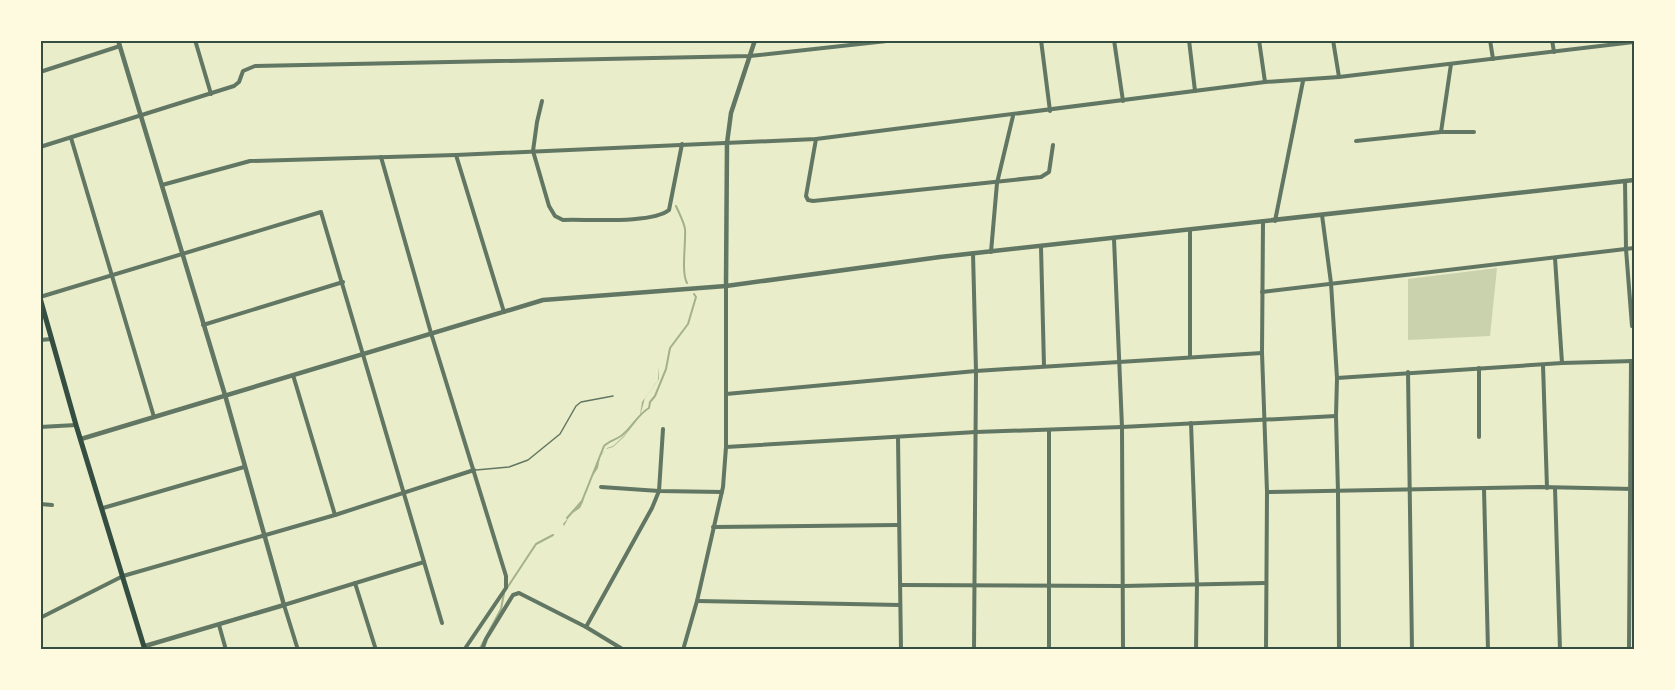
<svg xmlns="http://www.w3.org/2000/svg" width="1675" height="690" viewBox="0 0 1675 690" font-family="Figtree,sans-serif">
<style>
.green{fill:#cad2ad}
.water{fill:#a3b18a}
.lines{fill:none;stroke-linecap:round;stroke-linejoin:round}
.stream{stroke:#a3b18a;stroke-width:2}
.service{stroke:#617663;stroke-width:1.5}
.minor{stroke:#617663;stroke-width:4}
.tertiary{stroke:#617663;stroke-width:4.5}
.primary{stroke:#344e41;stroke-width:5}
.neatline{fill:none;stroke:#344e41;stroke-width:2}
</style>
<rect width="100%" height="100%" fill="#e9edc9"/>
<path class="green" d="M 1497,268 L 1490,336 L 1408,340 L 1408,279 Z"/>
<path class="water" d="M 659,366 L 659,379 L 645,398 L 640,416 L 624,437 L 613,447 L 606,449 L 600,457 L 598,468 L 590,480 L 583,502 L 580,508 L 570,515 L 564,526 L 563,524 L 583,501 L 600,456 L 607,448 L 613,446 L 624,436 L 640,415 L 642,402 L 658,380 Z"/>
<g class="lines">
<g class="stream">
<path d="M 676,206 C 679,213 684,222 685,229 C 686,244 681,272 687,283"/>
<path d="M 567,518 L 582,501 L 604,446 C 609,441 615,440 621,436 C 632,428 637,415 649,408 L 650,402 L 655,396 L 666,369 L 670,348 L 688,324 L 696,297 L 694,294"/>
<path d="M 507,588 L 536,544 L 553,535"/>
<path d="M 479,650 L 501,609 L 504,593"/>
</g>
<path class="service" d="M 476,470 L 509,467 L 528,460 L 560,434 L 576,406 L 581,402 L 613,396"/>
<g class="minor">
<path d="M 195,40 L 211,94"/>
<path d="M 1041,40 L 1050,111"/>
<path d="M 1114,40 L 1123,101"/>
<path d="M 1189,40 L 1195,91"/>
<path d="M 1259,40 L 1265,82"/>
<path d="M 1333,40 L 1339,77"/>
<path d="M 1490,40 L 1493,59"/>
<path d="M 1552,40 L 1554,52"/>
<path d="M 40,72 L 120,46"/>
<path d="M 542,101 L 537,122 L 533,151 L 549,206 L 555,216 L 563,220 C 587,219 652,224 669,210 L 682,144"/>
<path d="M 1441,132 L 1451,64"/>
<path d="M 71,138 L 154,417"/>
<path d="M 816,139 L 806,196 L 808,200 L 813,201 L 1041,177 L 1049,172 L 1053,145"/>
<path d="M 1356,141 L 1441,132 L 1474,132"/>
<path d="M 40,147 L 234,86 L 239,82 L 243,71 L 255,66 L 750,56 L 896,40"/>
<path d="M 456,155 L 504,312"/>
<path d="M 381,157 L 431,333 L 506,576 L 506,588 L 464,650"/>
<path d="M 1625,181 L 1626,249 L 1632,326"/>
<path d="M 162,185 L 250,161 L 456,155 L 816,139 L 1265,82 L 1339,77 L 1634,42"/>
<path d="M 1322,215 L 1331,283 L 1337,378 L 1336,416 L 1338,492 L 1339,650"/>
<path d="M 1275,221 L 1303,81"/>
<path d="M 1263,222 L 1262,353 L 1267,492 L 1266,650"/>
<path d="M 1114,239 L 1122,427 L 1123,650"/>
<path d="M 1041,247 L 1044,366"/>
<path d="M 991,252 L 997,183 L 1013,116"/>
<path d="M 1555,258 L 1562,363"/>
<path d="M 1262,292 L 1634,248"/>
<path d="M 40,297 L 321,212 L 442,623"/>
<path d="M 203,325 L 343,282"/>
<path d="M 40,340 L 52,339"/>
<path d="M 1190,357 L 1190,230"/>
<path d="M 1543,365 L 1547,488"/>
<path d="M 1408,372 L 1412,650"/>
<path d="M 293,375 L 335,515"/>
<path d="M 1337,378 L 1562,363 L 1634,361"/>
<path d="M 726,394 L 976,371 L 973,253"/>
<path d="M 1191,423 L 1197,584 L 1196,650"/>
<path d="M 40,427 L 76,425"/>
<path d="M 1479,437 L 1479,368"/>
<path d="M 898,438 L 901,650"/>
<path d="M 726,447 L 976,432 L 1122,427 L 1336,416"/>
<path d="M 601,487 L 659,491 L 722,492"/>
<path d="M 1555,488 L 1560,650"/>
<path d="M 1484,489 L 1488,650"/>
<path d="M 1267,492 L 1541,487 L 1634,489"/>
<path d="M 40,504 L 52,505"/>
<path d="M 103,508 L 244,467"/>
<path d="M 713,527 L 898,525"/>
<path d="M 355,583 L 376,650"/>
<path d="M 901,585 L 1123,586 L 1265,583"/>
<path d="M 697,601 L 900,605"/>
<path d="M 40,618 L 123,576 L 335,515 L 474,470"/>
<path d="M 219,625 L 226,650"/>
<path d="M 586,627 L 652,508 L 659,491 L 663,429"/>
<path d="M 298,650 L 284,605 L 424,562"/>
<path d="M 482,650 L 486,639 L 513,595 L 519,593 L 586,627 L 624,650"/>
<path d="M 683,650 L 697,601 L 723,487 L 726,447 L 726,286"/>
<path d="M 974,650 L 976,371 L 1262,353"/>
<path d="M 1049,650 L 1049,430"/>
<path d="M 1629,650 L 1631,361"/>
</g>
<g class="tertiary">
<path d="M 118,40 L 225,395 L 284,605 L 145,646"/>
<path d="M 726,286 L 727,143 L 731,113 L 755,40"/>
<path d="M 81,439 L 543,300 L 726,286 L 940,257 L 1634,180"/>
</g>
<path class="primary" d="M 40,298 L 76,425 L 145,650"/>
</g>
<rect width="1675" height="690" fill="none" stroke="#fefae0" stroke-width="84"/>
<rect x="42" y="42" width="1591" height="606" class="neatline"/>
</svg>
